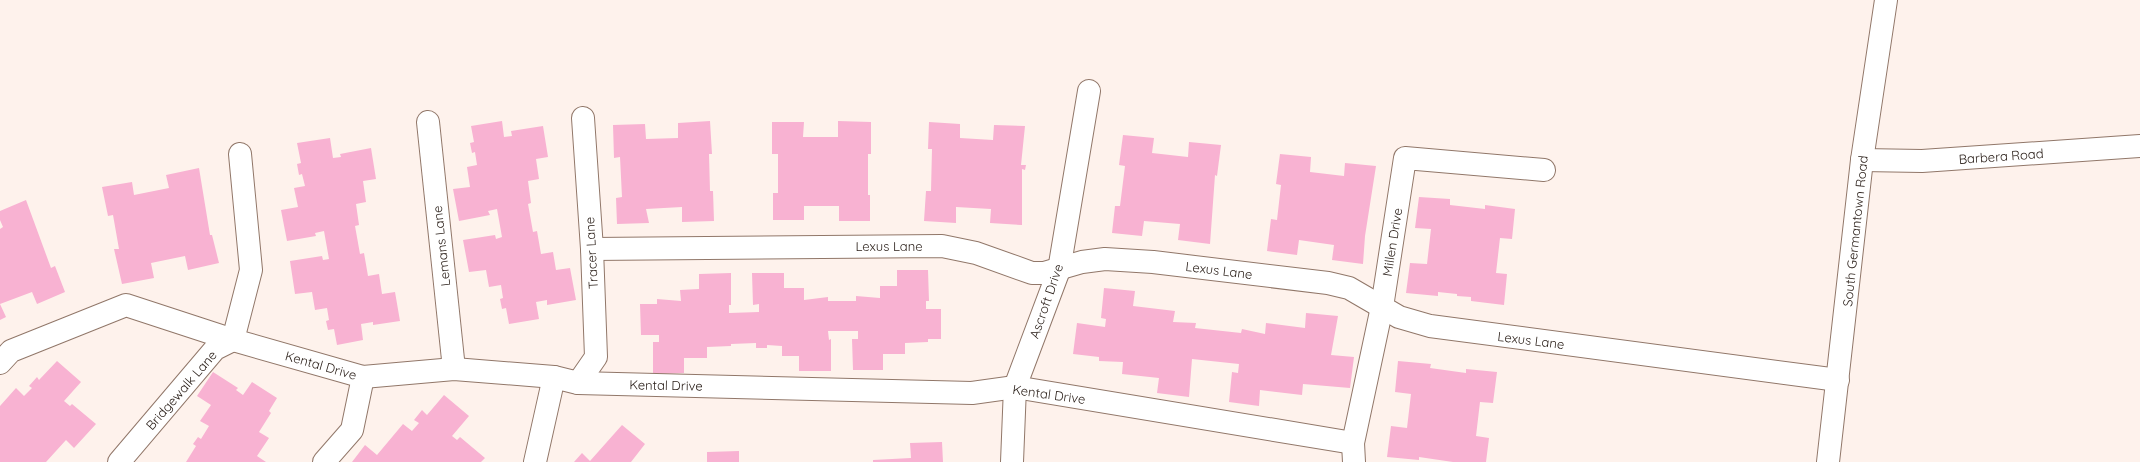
<svg xmlns="http://www.w3.org/2000/svg" width="2140" height="462" viewBox="0 0 2140 462" font-family="Quicksand,sans-serif">
<style>
.building{fill:#f8b2d2}
.lines{fill:none;stroke-linecap:round;stroke-linejoin:round}
.minor-casing{stroke:#917769;stroke-width:24}
.primary-casing{stroke:#917769;stroke-width:24}
.minor{stroke:#fff;stroke-width:22}
.primary{stroke:#fff;stroke-width:22}
.labels{text-anchor:middle;dominant-baseline:central;stroke-width:4;stroke-linejoin:round;paint-order:stroke}
.street-label{font-size:13px;fill:#2c211b;stroke:#fff}
</style>
<rect width="100%" height="100%" fill="#fef2ec"/>
<g class="building">
<path d="M 502,121 L 504,137 L 512,136 L 511,131 L 543,126 L 548,157 L 536,159 L 539,179 L 528,181 L 531,203 L 528,204 L 533,232 L 537,231 L 541,254 L 553,252 L 556,270 L 570,268 L 576,300 L 547,305 L 547,300 L 536,302 L 539,319 L 509,324 L 506,308 L 502,309 L 500,299 L 503,298 L 501,285 L 489,287 L 486,270 L 469,272 L 463,240 L 495,235 L 496,239 L 502,237 L 497,209 L 488,211 L 490,215 L 459,221 L 453,189 L 470,187 L 467,167 L 477,165 L 475,152 L 472,153 L 470,143 L 474,142 L 471,126 Z"/>
<path d="M 710,121 L 712,154 L 709,154 L 710,191 L 713,191 L 714,221 L 682,222 L 682,207 L 646,209 L 649,223 L 617,224 L 616,198 L 622,197 L 620,157 L 614,158 L 613,125 L 645,124 L 646,139 L 678,138 L 678,123 Z"/>
<path d="M 838,121 L 871,122 L 871,154 L 868,154 L 868,195 L 870,195 L 870,221 L 839,221 L 839,206 L 804,206 L 804,220 L 773,220 L 773,193 L 778,193 L 778,154 L 772,154 L 772,122 L 804,122 L 803,137 L 838,137 Z"/>
<path d="M 929,122 L 960,124 L 960,138 L 993,140 L 994,125 L 1025,126 L 1021,165 L 1026,165 L 1025,170 L 1022,169 L 1022,225 L 990,223 L 991,209 L 956,207 L 956,223 L 924,221 L 926,191 L 931,191 L 932,149 L 928,149 Z"/>
<path d="M 1123,135 L 1154,138 L 1152,153 L 1188,157 L 1189,142 L 1221,145 L 1217,176 L 1215,175 L 1210,244 L 1178,240 L 1180,224 L 1144,221 L 1142,236 L 1112,233 L 1115,206 L 1120,206 L 1125,166 L 1119,165 Z"/>
<path d="M 330,138 L 333,158 L 341,157 L 340,154 L 371,148 L 376,179 L 363,181 L 366,202 L 356,204 L 359,225 L 355,226 L 360,254 L 364,253 L 368,276 L 379,274 L 382,294 L 395,292 L 400,321 L 373,325 L 373,322 L 361,324 L 363,340 L 337,345 L 334,329 L 328,330 L 326,321 L 329,320 L 327,308 L 315,310 L 312,292 L 295,294 L 290,261 L 322,256 L 323,260 L 329,259 L 324,231 L 315,233 L 316,236 L 287,241 L 281,210 L 298,207 L 294,188 L 305,186 L 302,174 L 299,175 L 297,164 L 301,163 L 297,143 Z"/>
<path d="M 1280,154 L 1311,157 L 1310,172 L 1344,176 L 1345,163 L 1376,166 L 1365,236 L 1363,264 L 1332,260 L 1334,245 L 1299,240 L 1297,255 L 1267,251 L 1271,219 L 1277,220 L 1281,185 L 1276,184 Z"/>
<path d="M 199,168 L 210,235 L 212,235 L 219,263 L 188,270 L 185,256 L 151,263 L 154,278 L 122,284 L 114,249 L 119,249 L 113,215 L 108,216 L 102,187 L 132,182 L 134,195 L 169,188 L 166,175 Z"/>
<path d="M 1419,197 L 1450,199 L 1450,205 L 1485,209 L 1485,205 L 1515,209 L 1512,239 L 1500,238 L 1496,273 L 1507,274 L 1504,305 L 1471,301 L 1471,297 L 1457,296 L 1457,294 L 1438,292 L 1438,296 L 1406,293 L 1410,263 L 1427,264 L 1431,229 L 1415,228 Z"/>
<path d="M 26,200 L 51,268 L 55,266 L 65,292 L 37,304 L 32,292 L 0,304 L 6,317 L 0,320 L 0,229 L 3,227 L 0,220 L 0,211 Z"/>
<path d="M 897,270 L 928,270 L 929,301 L 926,301 L 926,309 L 941,309 L 941,339 L 928,339 L 928,342 L 905,343 L 905,354 L 883,354 L 883,370 L 853,370 L 852,339 L 858,339 L 858,331 L 828,331 L 829,340 L 831,339 L 831,371 L 799,371 L 799,356 L 782,356 L 782,346 L 767,345 L 767,348 L 756,348 L 756,343 L 731,344 L 731,346 L 707,347 L 707,358 L 684,358 L 684,373 L 653,374 L 653,342 L 659,342 L 659,335 L 641,335 L 640,304 L 657,304 L 657,299 L 681,301 L 680,290 L 699,289 L 699,274 L 731,273 L 731,305 L 729,305 L 729,313 L 759,312 L 759,304 L 753,305 L 752,273 L 784,273 L 784,288 L 804,288 L 804,300 L 828,297 L 828,301 L 856,301 L 856,296 L 880,298 L 880,286 L 897,286 Z"/>
<path d="M 1104,288 L 1135,291 L 1133,306 L 1175,311 L 1173,322 L 1196,323 L 1195,328 L 1241,333 L 1242,329 L 1265,334 L 1266,323 L 1305,328 L 1306,313 L 1338,316 L 1331,355 L 1354,357 L 1350,388 L 1303,384 L 1302,395 L 1260,390 L 1259,406 L 1229,402 L 1232,372 L 1238,373 L 1239,364 L 1192,359 L 1189,397 L 1157,393 L 1159,378 L 1122,374 L 1123,362 L 1099,361 L 1099,357 L 1073,354 L 1077,323 L 1105,327 L 1106,319 L 1101,318 Z"/>
<path d="M 57,361 L 81,382 L 64,401 L 70,406 L 72,404 L 96,424 L 74,448 L 66,440 L 46,462 L 0,462 L 0,406 L 16,388 L 24,396 L 32,388 L 29,386 L 37,377 L 39,380 Z"/>
<path d="M 1398,361 L 1431,364 L 1430,368 L 1466,373 L 1466,369 L 1497,372 L 1493,403 L 1480,402 L 1476,436 L 1489,438 L 1486,462 L 1453,462 L 1419,457 L 1419,460 L 1387,457 L 1391,426 L 1407,428 L 1411,394 L 1395,392 Z"/>
<path d="M 213,372 L 238,388 L 236,390 L 243,395 L 252,382 L 277,398 L 269,411 L 271,413 L 259,432 L 269,438 L 257,456 L 266,462 L 186,462 L 196,446 L 193,444 L 198,437 L 201,439 L 209,426 L 200,421 L 211,405 L 197,396 Z"/>
<path d="M 444,395 L 469,416 L 452,436 L 457,440 L 460,437 L 485,458 L 481,462 L 352,462 L 365,445 L 377,455 L 403,424 L 412,431 L 419,423 L 414,420 L 422,410 L 427,415 Z"/>
<path d="M 622,425 L 645,444 L 631,462 L 574,462 L 582,453 L 590,461 Z"/>
<path d="M 942,442 L 943,462 L 873,462 L 873,460 L 911,458 L 910,443 Z"/>
<path d="M 739,451 L 739,462 L 707,462 L 707,452 Z"/>
</g>
<g class="lines">
<defs>
<g id="minor">
<path d="M 428,122 L 454,369"/>
<path d="M 1862,160 L 1922,161 L 2140,146"/>
<path d="M 592,249 L 942,246 L 976,253 L 1032,273 L 1044,273 L 1082,262 L 1105,259 L 1153,262 L 1328,283 L 1349,288 L 1399,317 L 1430,326 L 1838,380"/>
<path d="M 0,363 L 11,351 L 126,305 L 233,340 L 363,377 L 454,369 L 554,377 L 578,383 L 972,393 L 1015,387 L 1353,443"/>
<path d="M 578,383 L 596,357 L 592,249 L 583,118"/>
<path d="M 119,462 L 215,349 L 233,340 L 251,270 L 240,154"/>
<path d="M 324,462 L 352,430 L 363,377"/>
<path d="M 535,462 L 554,377"/>
<path d="M 1012,462 L 1015,387 L 1059,270 L 1089,91"/>
<path d="M 1354,462 L 1353,443 L 1382,307 L 1405,158 L 1544,170"/>
</g>
<path id="primary" d="M 1828,462 L 1862,160 L 1886,0"/>
</defs>
<use href="#minor" class="minor-casing"/>
<use href="#primary" class="primary-casing"/>
<use href="#minor" class="minor"/>
<use href="#primary" class="primary"/>
</g>
<g class="labels">
<g class="street-label">
<text transform="translate(2001 156) rotate(-4)">Barbera Road</text>
<text transform="translate(1855 231) rotate(-84)">South Germantown Road</text>
<text transform="translate(1392 242) rotate(-81)">Millen Drive</text>
<text transform="translate(441 246) rotate(-96)">Lemans Lane</text>
<text x="889" y="246">Lexus Lane</text>
<text transform="translate(591 253) rotate(-93)">Tracer Lane</text>
<text transform="translate(1219 270) rotate(7)">Lexus Lane</text>
<text transform="translate(1046 301) rotate(-71)">Ascroft Drive</text>
<text transform="translate(1531 340) rotate(7)">Lexus Lane</text>
<text transform="translate(321 365) rotate(16)">Kental Drive</text>
<text transform="translate(666 385) rotate(1)">Kental Drive</text>
<text transform="translate(181 390) rotate(-49)">Bridgewalk Lane</text>
<text transform="translate(1049 394) rotate(8)">Kental Drive</text>
</g>
</g>
</svg>
